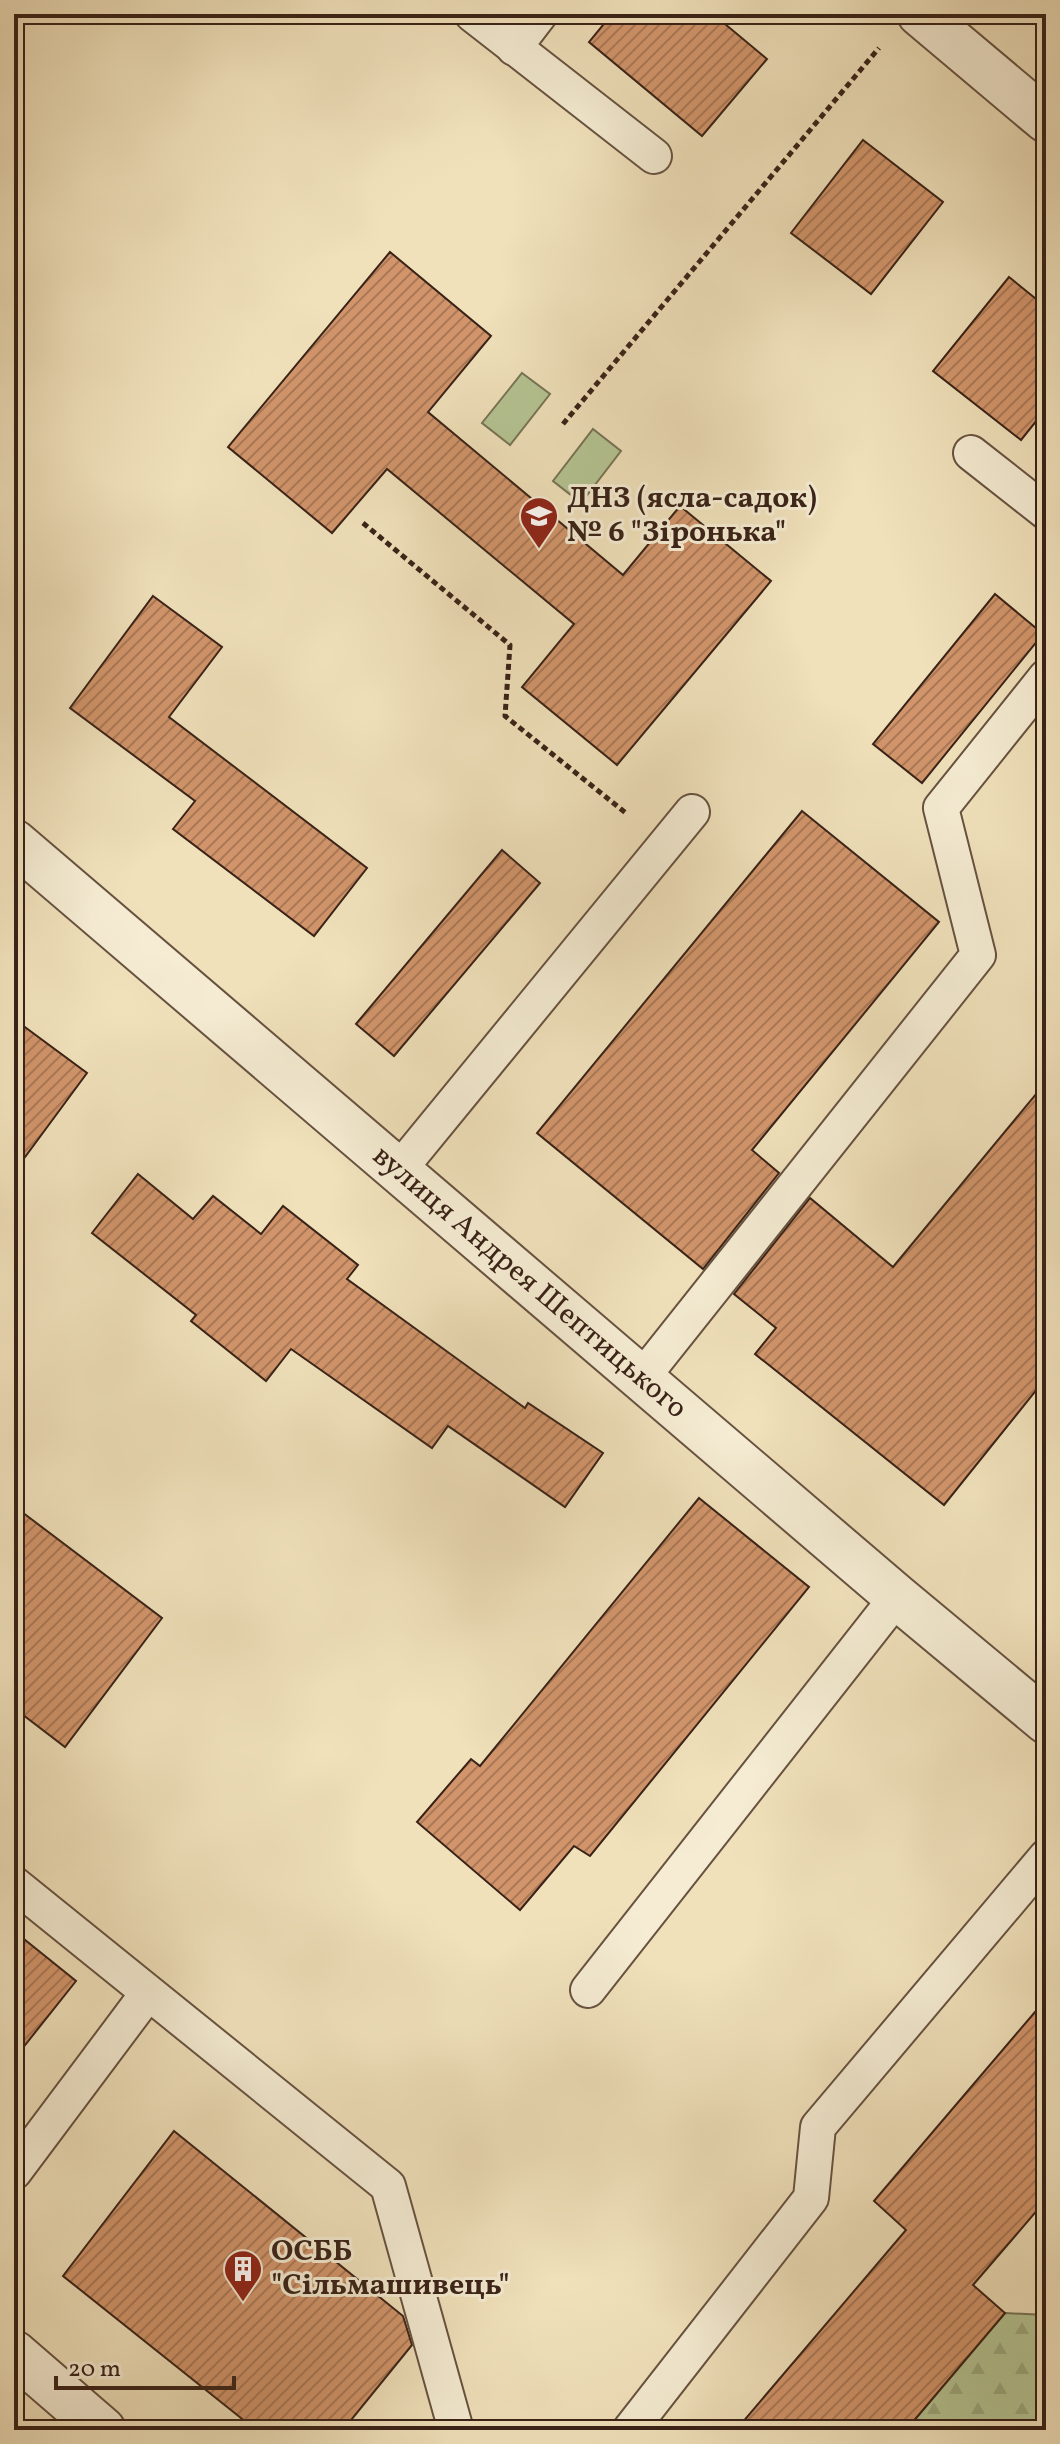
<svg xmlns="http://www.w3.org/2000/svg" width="1060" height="2444" viewBox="0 0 1060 2444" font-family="Vollkorn,serif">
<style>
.green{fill:#b5c493;stroke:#777355;stroke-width:2}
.forest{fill:url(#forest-firs);stroke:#777355;stroke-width:2}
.building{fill:url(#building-hatch);stroke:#392217;stroke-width:2}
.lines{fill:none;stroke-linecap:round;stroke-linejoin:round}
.service-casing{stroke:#675240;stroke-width:38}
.minor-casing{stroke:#675240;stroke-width:48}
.tertiary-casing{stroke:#675240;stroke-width:48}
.path{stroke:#392217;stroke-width:5;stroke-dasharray:6 4;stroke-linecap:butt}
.service{stroke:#f5ecd3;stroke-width:34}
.minor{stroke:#f5ecd3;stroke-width:44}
.tertiary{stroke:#f5ecd3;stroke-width:44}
.labels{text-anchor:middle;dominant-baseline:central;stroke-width:6;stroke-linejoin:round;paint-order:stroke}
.poi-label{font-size:30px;font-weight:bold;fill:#392217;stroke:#f5ecd3;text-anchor:start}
.street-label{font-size:30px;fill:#392217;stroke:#f5ecd3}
</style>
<defs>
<pattern id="forest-firs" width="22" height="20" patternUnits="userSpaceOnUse" patternTransform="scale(2)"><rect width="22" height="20" fill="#b5c493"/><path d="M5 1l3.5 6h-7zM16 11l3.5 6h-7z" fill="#9ca87e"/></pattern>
<pattern id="building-hatch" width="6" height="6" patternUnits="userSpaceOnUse" patternTransform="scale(2)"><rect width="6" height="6" fill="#d2956b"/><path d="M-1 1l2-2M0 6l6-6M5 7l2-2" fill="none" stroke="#ab7957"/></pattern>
</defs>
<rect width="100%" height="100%" fill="#f0e1bb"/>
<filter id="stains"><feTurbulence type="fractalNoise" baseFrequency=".0025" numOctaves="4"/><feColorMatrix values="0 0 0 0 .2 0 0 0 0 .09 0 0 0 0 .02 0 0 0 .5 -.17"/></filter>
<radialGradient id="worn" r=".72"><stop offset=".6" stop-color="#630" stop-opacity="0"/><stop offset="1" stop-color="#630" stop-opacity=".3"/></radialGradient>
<g class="green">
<path d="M 522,373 L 550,394 L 510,445 L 482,423 Z"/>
<path d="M 593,429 L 621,451 L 581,503 L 553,481 Z"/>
</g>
<path class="forest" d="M 1005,2313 L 1046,2315 L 1046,2430 L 906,2430 Z"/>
<g class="building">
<path d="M 612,14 L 713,14 L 767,59 L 702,136 L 589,42 Z"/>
<path d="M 863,140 L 943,202 L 871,294 L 791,233 Z"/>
<path d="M 390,252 L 491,336 L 428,412 L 623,575 L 680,506 L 771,581 L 617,765 L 522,687 L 574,624 L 387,469 L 332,533 L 228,447 Z"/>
<path d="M 1009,277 L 1046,307 L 1046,409 L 1021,440 L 933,371 Z"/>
<path d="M 995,594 L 1043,634 L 922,783 L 873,744 Z"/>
<path d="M 153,596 L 222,647 L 169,717 L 367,868 L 314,936 L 173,829 L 195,801 L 70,708 Z"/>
<path d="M 802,811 L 939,922 L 752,1150 L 779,1173 L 703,1269 L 537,1133 Z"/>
<path d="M 502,850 L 540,883 L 394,1056 L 356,1024 Z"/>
<path d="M 14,1019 L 87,1073 L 14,1172 Z"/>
<path d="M 1046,1082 L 1046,1378 L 944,1505 L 755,1354 L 776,1328 L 734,1294 L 810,1198 L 893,1267 Z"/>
<path d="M 138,1174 L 193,1219 L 213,1196 L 261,1234 L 283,1206 L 358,1265 L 347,1279 L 525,1408 L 528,1403 L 603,1453 L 565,1507 L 448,1426 L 432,1448 L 291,1349 L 266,1381 L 191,1321 L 196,1315 L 92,1233 Z"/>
<path d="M 699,1498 L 809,1587 L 590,1856 L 574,1846 L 520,1910 L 417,1822 L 471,1759 L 480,1766 Z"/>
<path d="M 14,1506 L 162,1618 L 65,1747 L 14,1708 Z"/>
<path d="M 14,1931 L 76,1981 L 14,2059 Z"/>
<path d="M 1046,1999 L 1046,2200 L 973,2285 L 1005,2313 L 906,2430 L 736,2430 L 906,2230 L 874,2201 Z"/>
<path d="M 174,2131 L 403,2316 L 412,2345 L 343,2430 L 256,2430 L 63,2276 Z"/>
</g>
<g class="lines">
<defs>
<g id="service">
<path d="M 472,14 L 654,156"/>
<path d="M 514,48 L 540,14"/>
<path d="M 971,453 L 1046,512"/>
<path d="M 398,1171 L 692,812"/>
<path d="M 641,1379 L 978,955 L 941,808 L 1046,677"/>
<path d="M 14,1884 L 388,2186 L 456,2430"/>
<path d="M 588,1990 L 897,1597"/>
<path d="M 14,2172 L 148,1993"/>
<path d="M 630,2430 L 811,2198 L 818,2127 L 1046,1857"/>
</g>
<g id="minor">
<path id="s1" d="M 14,842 L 897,1597 L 1046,1721"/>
<path d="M 14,2353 L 103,2430"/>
</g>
<path id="tertiary" d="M 920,14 L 1046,120"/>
</defs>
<use href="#service" class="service-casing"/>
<use href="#minor" class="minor-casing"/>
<use href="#tertiary" class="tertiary-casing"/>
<g class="path">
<path d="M 563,424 L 879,48"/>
<path d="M 363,523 L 510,645 L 505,716 L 627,814"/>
</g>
<use href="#service" class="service"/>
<use href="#minor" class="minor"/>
<use href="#tertiary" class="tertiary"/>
</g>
<defs>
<symbol id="school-pin" viewBox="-11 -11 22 30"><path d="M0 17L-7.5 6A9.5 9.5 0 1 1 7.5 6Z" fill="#8f2418" stroke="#f5ecd3"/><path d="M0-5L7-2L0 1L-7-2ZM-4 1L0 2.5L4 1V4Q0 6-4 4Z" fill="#fff"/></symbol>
<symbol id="building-pin" viewBox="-11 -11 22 30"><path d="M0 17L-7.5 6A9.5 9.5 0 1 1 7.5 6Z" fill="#8f2418" stroke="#f5ecd3"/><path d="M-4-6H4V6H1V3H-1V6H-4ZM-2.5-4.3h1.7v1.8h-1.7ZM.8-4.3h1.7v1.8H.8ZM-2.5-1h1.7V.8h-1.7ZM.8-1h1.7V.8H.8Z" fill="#fff"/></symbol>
</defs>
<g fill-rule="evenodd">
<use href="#school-pin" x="517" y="494" width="44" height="60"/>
<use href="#building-pin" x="221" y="2247" width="44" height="60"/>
</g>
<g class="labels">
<g class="poi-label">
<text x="567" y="499">ДНЗ (ясла-садок)<tspan x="567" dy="34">№ 6 "Зіронька"</tspan></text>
<text x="271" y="2252">ОСББ<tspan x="271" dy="34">"Сільмашивець"</tspan></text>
</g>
<g class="street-label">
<text stroke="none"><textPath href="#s1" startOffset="678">вулиця Андрея Шептицького</textPath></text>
</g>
</g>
<rect width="1060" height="2444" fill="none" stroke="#f0e1bb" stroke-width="48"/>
<rect x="16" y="16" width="1028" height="2412" fill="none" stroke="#392217" stroke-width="4"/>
<rect x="24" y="24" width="1012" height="2396" fill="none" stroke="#392217" stroke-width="2"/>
<path d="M56 2376v12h178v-12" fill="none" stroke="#392217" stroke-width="4"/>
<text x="68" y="2376" font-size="24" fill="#392217" stroke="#f5ecd3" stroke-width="6" paint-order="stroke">20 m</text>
<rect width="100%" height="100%" filter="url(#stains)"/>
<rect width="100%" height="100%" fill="url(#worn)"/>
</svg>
